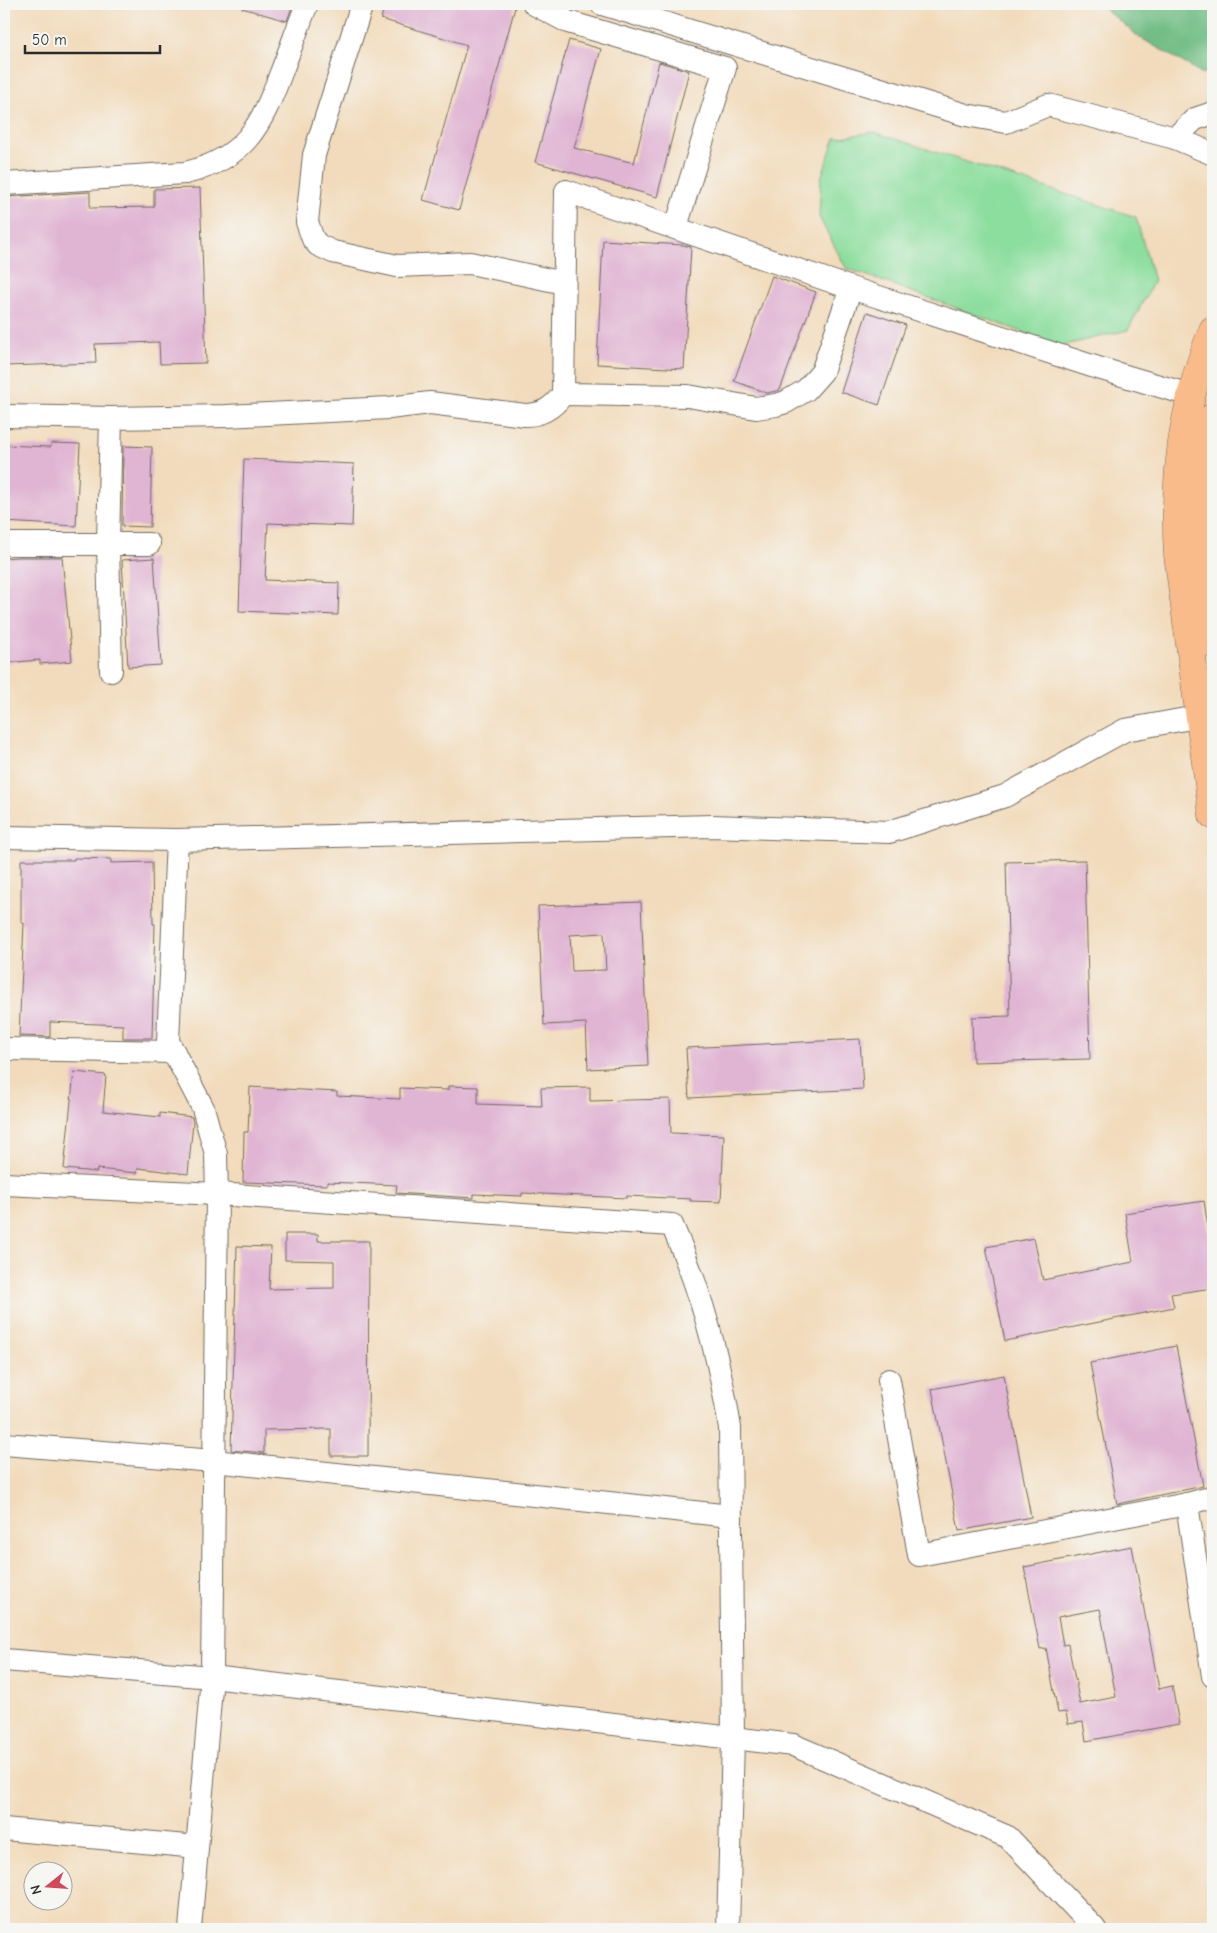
<svg xmlns="http://www.w3.org/2000/svg" width="1217" height="1933" viewBox="0 0 1217 1933" font-family="'Comic Neue',sans-serif">
<style>
.green{fill:#8cde9e;stroke:#5c8464}
.forest{fill:#71bd85;stroke:#4e7458}
.building{fill:#e0b4d3;fill-rule:evenodd}
.lines{fill:none;stroke-linecap:round;stroke-linejoin:round}
.minor-casing{stroke:#71695e;stroke-width:24}
.major-casing{stroke:#71695e;stroke-width:29}
.minor{stroke:#fff;stroke-width:22}
.major{stroke:#fabb8b;stroke-width:28}
</style>
<rect width="100%" height="100%" fill="#f6f6f2"/>
<filter id="ink" filterUnits="userSpaceOnUse"><feTurbulence type="fractalNoise" baseFrequency=".02" numOctaves="2"/><feDisplacementMap in="SourceGraphic" scale="10" xChannelSelector="R" yChannelSelector="G"/><feConvolveMatrix kernelMatrix="1 2 1 2 8 2 1 2 1" color-interpolation-filters="sRGB"/></filter>
<filter id="wash" filterUnits="userSpaceOnUse"><feTurbulence type="fractalNoise" baseFrequency=".0096" numOctaves="4" result="noise"/><feDisplacementMap in="SourceGraphic" scale="20" xChannelSelector="R" yChannelSelector="G"/><feGaussianBlur stdDeviation="1.12" result="paint"/><feColorMatrix in="noise" values="0 0 0 0 0 0 0 0 0 0 0 0 0 0 0 0 0 1.4 0 .05"/><feComposite in="paint" operator="in"/></filter>
<g filter="url(#wash)">
<rect width="100%" height="100%" fill="#f2dbbc"/>
<path class="green" d="M 874,132 L 1136,217 L 1154,281 L 1128,330 L 1061,346 L 846,268 L 819,217 L 821,178 L 835,138 Z"/>
<path class="forest" d="M 1099,4 L 1213,4 L 1213,68 L 1203,74 L 1139,37 Z"/>
<g id="blocks">
<g class="building">
<path d="M 243,4 L 293,4 L 287,21 L 242,8 Z"/>
<path d="M 385,4 L 516,4 L 459,210 L 423,200 L 467,45 L 381,19 Z"/>
<path d="M 569,40 L 601,49 L 574,148 L 634,163 L 659,62 L 689,71 L 657,197 L 535,162 Z"/>
<path d="M 200,188 L 206,363 L 160,364 L 159,342 L 95,344 L 96,363 L 4,366 L 4,197 L 90,192 L 90,208 L 154,207 L 154,189 Z"/>
<path d="M 603,240 L 683,245 L 691,247 L 684,369 L 597,364 Z"/>
<path d="M 772,276 L 816,292 L 780,390 L 767,393 L 734,381 Z"/>
<path d="M 867,312 L 906,325 L 879,405 L 841,392 Z"/>
<path d="M 51,443 L 80,444 L 76,526 L 4,522 L 4,445 L 51,447 Z"/>
<path d="M 123,446 L 152,447 L 150,527 L 122,526 Z"/>
<path d="M 244,459 L 354,464 L 352,526 L 268,523 L 265,580 L 339,583 L 338,615 L 239,611 Z"/>
<path d="M 19,557 L 62,557 L 72,661 L 40,664 L 40,660 L 4,663 L 4,558 Z"/>
<path d="M 154,558 L 161,665 L 128,667 L 122,560 Z"/>
<path d="M 74,858 L 111,859 L 111,863 L 152,862 L 153,924 L 155,924 L 152,1038 L 123,1038 L 123,1025 L 50,1022 L 50,1037 L 19,1036 L 24,923 L 21,923 L 21,860 L 74,860 Z"/>
<path d="M 1085,860 L 1090,1059 L 973,1062 L 972,1017 L 1010,1016 L 1006,862 Z"/>
<path d="M 641,902 L 648,1066 L 588,1069 L 586,1023 L 544,1025 L 538,906 ZM 604,933 L 606,970 L 572,971 L 570,935 Z"/>
<path d="M 860,1039 L 863,1089 L 689,1098 L 686,1048 Z"/>
<path d="M 74,1072 L 106,1075 L 103,1111 L 160,1117 L 160,1113 L 192,1117 L 193,1122 L 188,1174 L 138,1168 L 137,1173 L 97,1169 L 97,1172 L 64,1169 Z"/>
<path d="M 448,1086 L 478,1087 L 478,1104 L 542,1106 L 541,1088 L 590,1087 L 590,1101 L 670,1099 L 671,1133 L 724,1135 L 721,1202 L 690,1201 L 691,1199 L 627,1196 L 627,1198 L 522,1193 L 522,1196 L 474,1194 L 474,1198 L 396,1193 L 397,1185 L 327,1182 L 327,1185 L 243,1182 L 244,1132 L 248,1132 L 250,1087 L 337,1092 L 337,1096 L 400,1099 L 400,1088 L 448,1090 Z"/>
<path d="M 1204,1201 L 1213,1261 L 1213,1288 L 1171,1294 L 1174,1307 L 1005,1341 L 986,1247 L 1034,1238 L 1043,1280 L 1133,1262 L 1125,1213 Z"/>
<path d="M 285,1234 L 318,1234 L 318,1241 L 369,1241 L 368,1456 L 331,1456 L 331,1429 L 264,1430 L 264,1453 L 231,1450 L 237,1246 L 271,1247 L 269,1289 L 334,1288 L 334,1261 L 285,1260 Z"/>
<path d="M 1176,1346 L 1203,1486 L 1117,1504 L 1090,1363 Z"/>
<path d="M 1004,1375 L 1031,1517 L 959,1531 L 932,1389 Z"/>
<path d="M 1132,1546 L 1159,1689 L 1172,1686 L 1179,1724 L 1086,1741 L 1083,1722 L 1068,1724 L 1066,1712 L 1058,1713 L 1046,1648 L 1040,1649 L 1024,1567 ZM 1100,1609 L 1116,1697 L 1080,1704 L 1068,1644 L 1063,1645 L 1058,1617 Z"/>
</g>
</g>
</g>
<g filter="url(#ink)">
<use href="#blocks" fill-opacity="0" stroke="#71695e" stroke-width="1"/>
<g class="lines">
<defs>
<g id="minor">
<path d="M 362,4 L 314,155 L 307,222 L 313,239 L 318,245 L 333,252 L 397,266 L 470,263 L 564,283"/>
<path d="M 534,4 L 568,22 L 725,68 L 676,227"/>
<path d="M 602,4 L 966,115 L 1006,122 L 1048,105 L 1175,138 L 1213,154"/>
<path d="M 1175,138 L 1195,119 L 1213,113"/>
<path d="M 4,184 L 185,173 C 245,159 261,126 281,73 C 290,50 298,27 307,4"/>
<path d="M 851,288 L 822,372 L 806,390 L 786,402 L 776,405 L 756,408 L 688,396 L 563,394 L 566,191 L 851,288 L 1098,368 L 1190,395"/>
<path d="M 4,416 L 111,418 L 226,416 L 389,408 L 430,403 L 525,415 C 542,415 553,408 563,394"/>
<path d="M 111,418 L 108,544 L 111,671"/>
<path d="M 4,544 L 149,544"/>
<path d="M 4,837 L 177,840"/>
<path d="M 4,1049 L 174,1052"/>
<path d="M 4,1184 L 217,1194 L 672,1225 C 701,1290 719,1356 730,1428 L 733,1739 L 728,1929"/>
<path d="M 889,1380 L 919,1555 L 1187,1504 L 1213,1497"/>
<path d="M 4,1444 L 214,1461 L 731,1516"/>
<path d="M 1187,1504 L 1213,1676"/>
<path d="M 4,1660 L 212,1677 L 793,1745 L 1008,1837 L 1095,1929"/>
<path d="M 4,1829 L 197,1847"/>
<path d="M 190,1929 L 212,1677 L 217,1194 L 216,1154 L 203,1108 L 168,1041 L 177,840 L 712,826 L 889,832 L 1005,796 L 1125,730 L 1213,714"/>
</g>
<g id="major">
<path d="M 1213,330 C 1183,402 1173,477 1178,555 L 1213,815"/>
<path d="M 1213,417 C 1191,492 1204,569 1213,644"/>
</g>
</defs>
<use href="#minor" class="minor-casing"/>
<use href="#major" class="major-casing"/>
<use href="#minor" class="minor"/>
<use href="#major" class="major"/>
</g>
</g>
<rect width="1217" height="1933" fill="none" stroke="#f6f6f2" stroke-width="20"/>
<g transform="translate(48 1886) rotate(253)"><circle r="24" fill="#f6f6f2" stroke="#a5a5a2"/>
<path d="M0-4L9 19L0 12L-9 19Z" fill="#d1495b"/>
<text y="-8" font-size="14" font-weight="bold" text-anchor="middle" fill="#2b2b2b">N</text>
</g>
<path d="M25 45v8h135v-8" fill="none" stroke="#2b2b2b" stroke-width="2.5"/>
<text x="32" y="45" font-size="15" fill="#2b2b2b" stroke="#f6f6f2" stroke-width="4" paint-order="stroke">50 m</text>
</svg>
